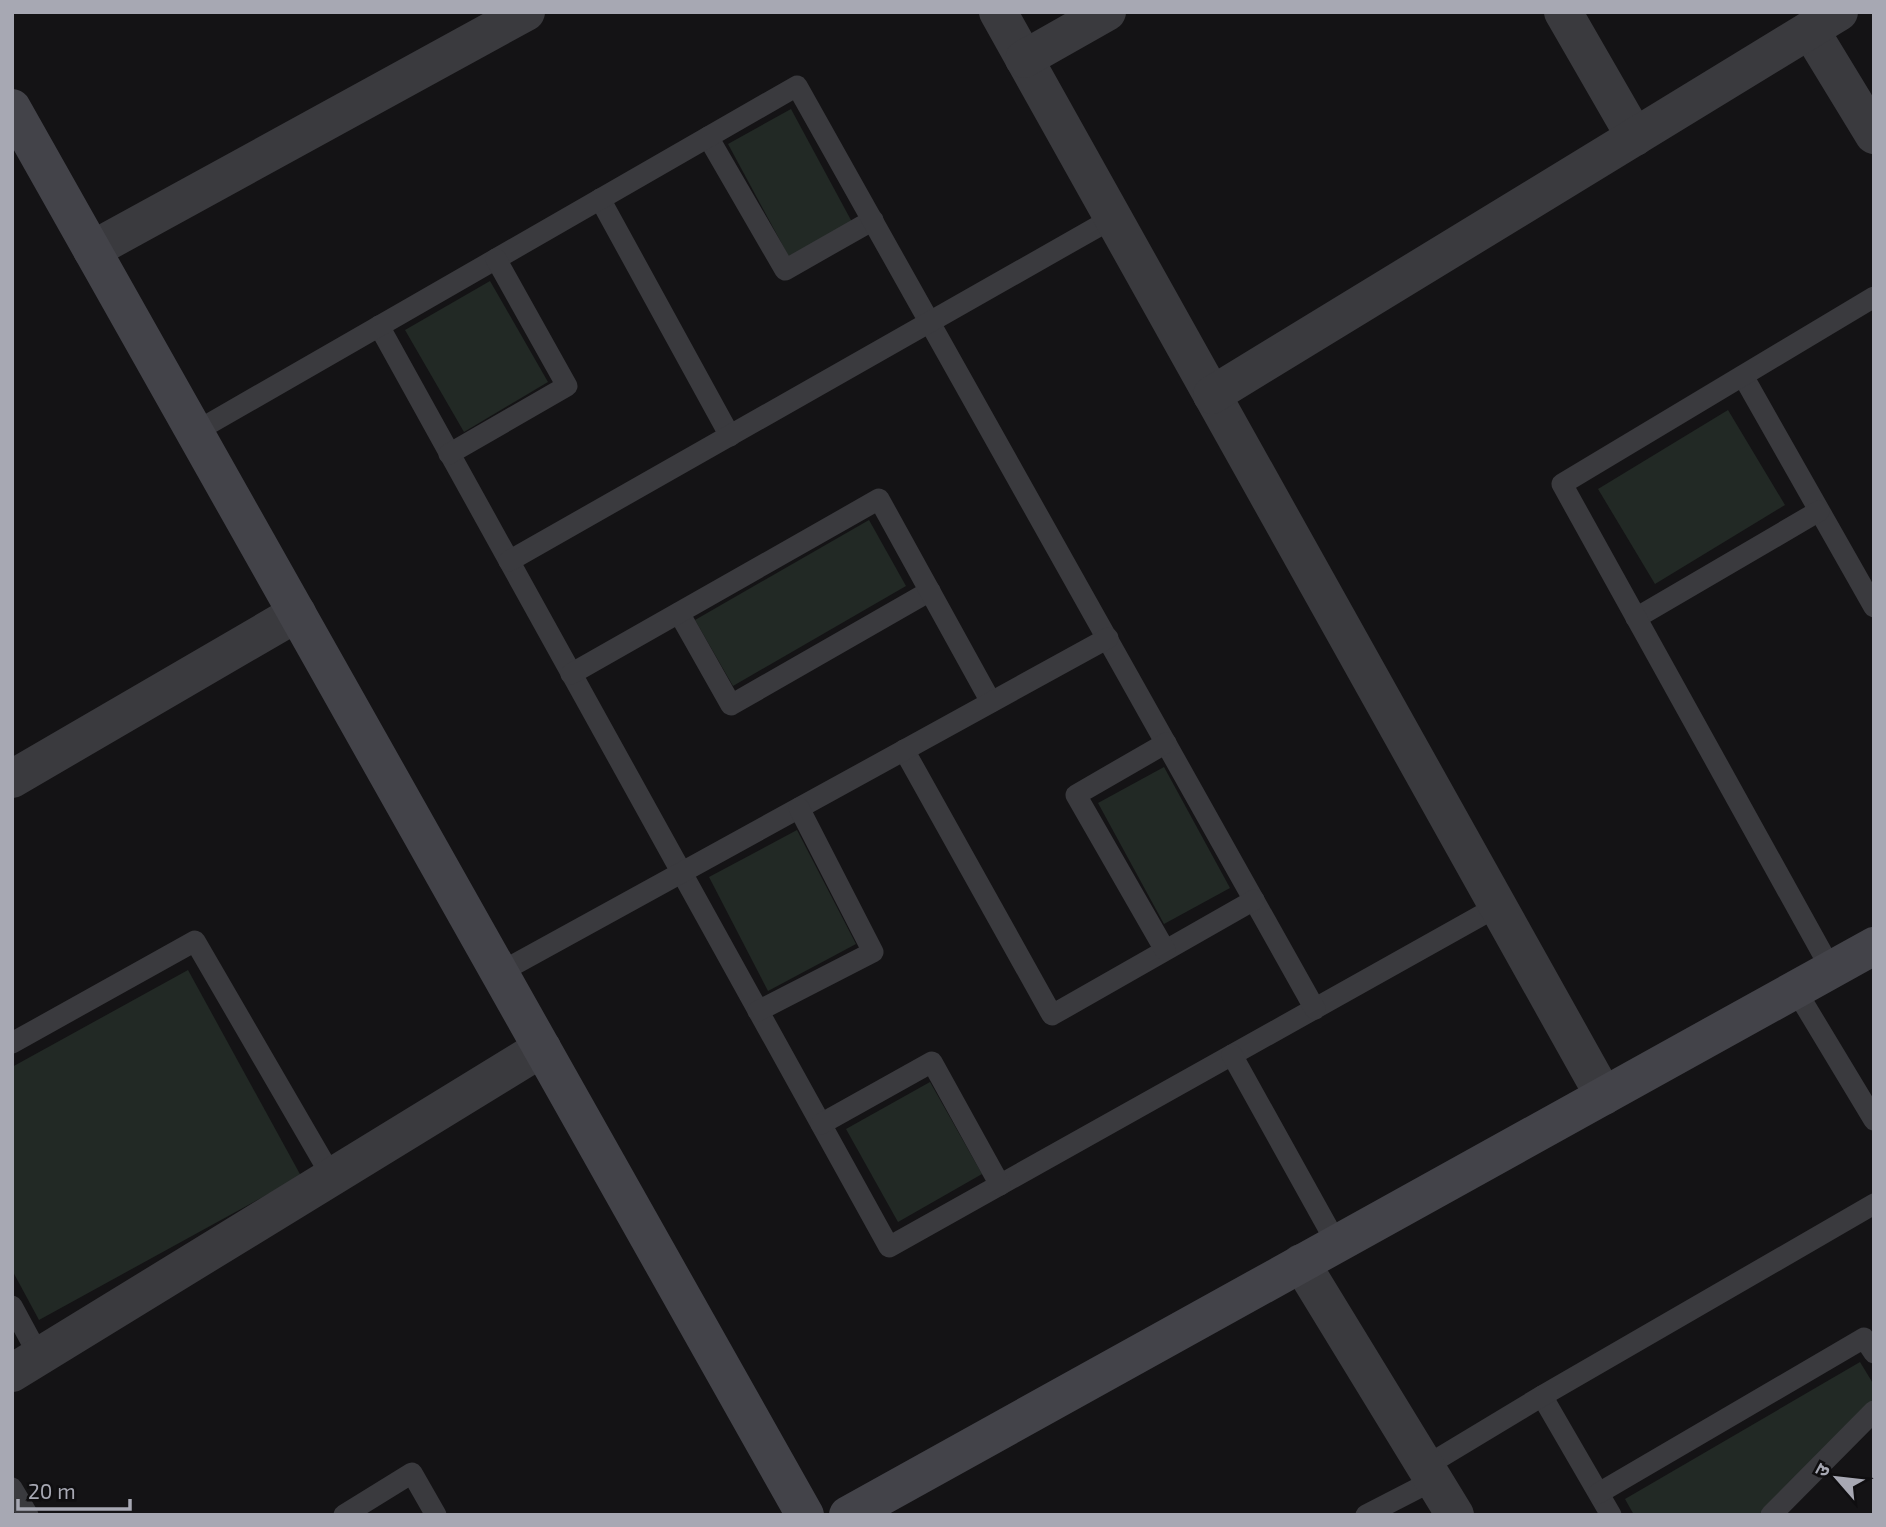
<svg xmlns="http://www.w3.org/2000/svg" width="1886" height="1527" viewBox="0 0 1886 1527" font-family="'Exo 2','Noto Sans Devanagari',sans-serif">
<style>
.green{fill:#222925}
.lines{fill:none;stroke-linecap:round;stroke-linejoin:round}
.lane{stroke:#3a3a3e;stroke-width:21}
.street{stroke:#3a3a3e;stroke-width:38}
.secondary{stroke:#434349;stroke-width:38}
</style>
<rect width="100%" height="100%" fill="#141315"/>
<g class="green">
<path d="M 791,109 L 852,222 L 789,257 L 728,144 Z"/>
<path d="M 490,281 L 548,382 L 464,432 L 405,330 Z"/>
<path d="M 1728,410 L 1785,505 L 1655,584 L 1598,489 Z"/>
<path d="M 869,520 L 906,586 L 733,686 L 695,620 Z"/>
<path d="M 1164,767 L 1230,888 L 1164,924 L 1098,803 Z"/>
<path d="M 797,830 L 856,944 L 768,991 L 709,877 Z"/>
<path d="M 188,970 L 301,1176 L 39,1320 L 12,1270 L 12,1067 Z"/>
<path d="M 930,1082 L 982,1174 L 898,1222 L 846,1129 Z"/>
<path d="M 1860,1362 L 1874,1385 L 1874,1409 L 1761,1515 L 1634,1515 L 1625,1499 Z"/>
</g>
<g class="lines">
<g class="lane">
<path d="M 708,137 L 785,270 L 873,220"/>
<path d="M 600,199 L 730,436"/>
<path d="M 379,326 L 889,1247 L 1498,906"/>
<path d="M 1743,376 L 1874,607"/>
<path d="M 195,432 L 797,86 L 1315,1009"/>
<path d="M 449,454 L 567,386 L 496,259"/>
<path d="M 509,561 L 1113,218"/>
<path d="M 679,613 L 731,705 L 930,591"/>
<path d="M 1636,618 L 1819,511"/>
<path d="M 571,674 L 879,499 L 991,702"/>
<path d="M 904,750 L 1052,1015 L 1254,900"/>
<path d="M 1165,950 L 1076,795 L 1166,743"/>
<path d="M 1831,969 L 1562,484 L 1874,297"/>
<path d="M 499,973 L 1108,638"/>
<path d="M 1795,989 L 1874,1120"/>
<path d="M 758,1011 L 873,952 L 799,808"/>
<path d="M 12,1043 L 195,941 L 332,1177"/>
<path d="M 1232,1055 L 1337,1244"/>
<path d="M 821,1124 L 932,1062 L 1000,1185"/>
<path d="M 12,1306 L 39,1356"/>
<path d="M 1542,1396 L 1611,1515"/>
<path d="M 1426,1466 L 1542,1396 L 1874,1204"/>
<path d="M 12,1488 L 28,1515"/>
<path d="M 1599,1493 L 1864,1338 L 1874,1353"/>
<path d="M 344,1515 L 412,1473 L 436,1515"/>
<path d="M 1366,1515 L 1434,1480"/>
<path d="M 1771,1515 L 1874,1411"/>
</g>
<g class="street">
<path d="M 998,12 L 1604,1096"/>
<path d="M 1563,12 L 1635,137"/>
<path d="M 1810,30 L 1874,135"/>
<path d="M 1024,59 L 1107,12"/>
<path d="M 92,250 L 526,12"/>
<path d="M 1212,395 L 1839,12"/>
<path d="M 12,779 L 297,613"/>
<path d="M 1301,1263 L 1455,1515"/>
<path d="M 12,1373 L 542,1048"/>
</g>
<g class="secondary">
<path d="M 12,108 L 805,1515"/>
<path d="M 848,1515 L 1874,946"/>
</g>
</g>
<rect width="1886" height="1527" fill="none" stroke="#a7a8b3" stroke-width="28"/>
<g transform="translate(1837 1478) rotate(298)" stroke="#0f0e10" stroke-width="5" paint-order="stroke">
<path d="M0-5L12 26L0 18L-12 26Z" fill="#a7a8b3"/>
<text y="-10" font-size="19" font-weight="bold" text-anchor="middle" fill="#a7a8b3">उ</text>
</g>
<path d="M18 1499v10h112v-10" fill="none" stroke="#a7a8b3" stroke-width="3.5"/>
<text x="28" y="1499" font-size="21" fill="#a7a8b3" stroke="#0f0e10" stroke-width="5" paint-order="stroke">20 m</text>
</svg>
